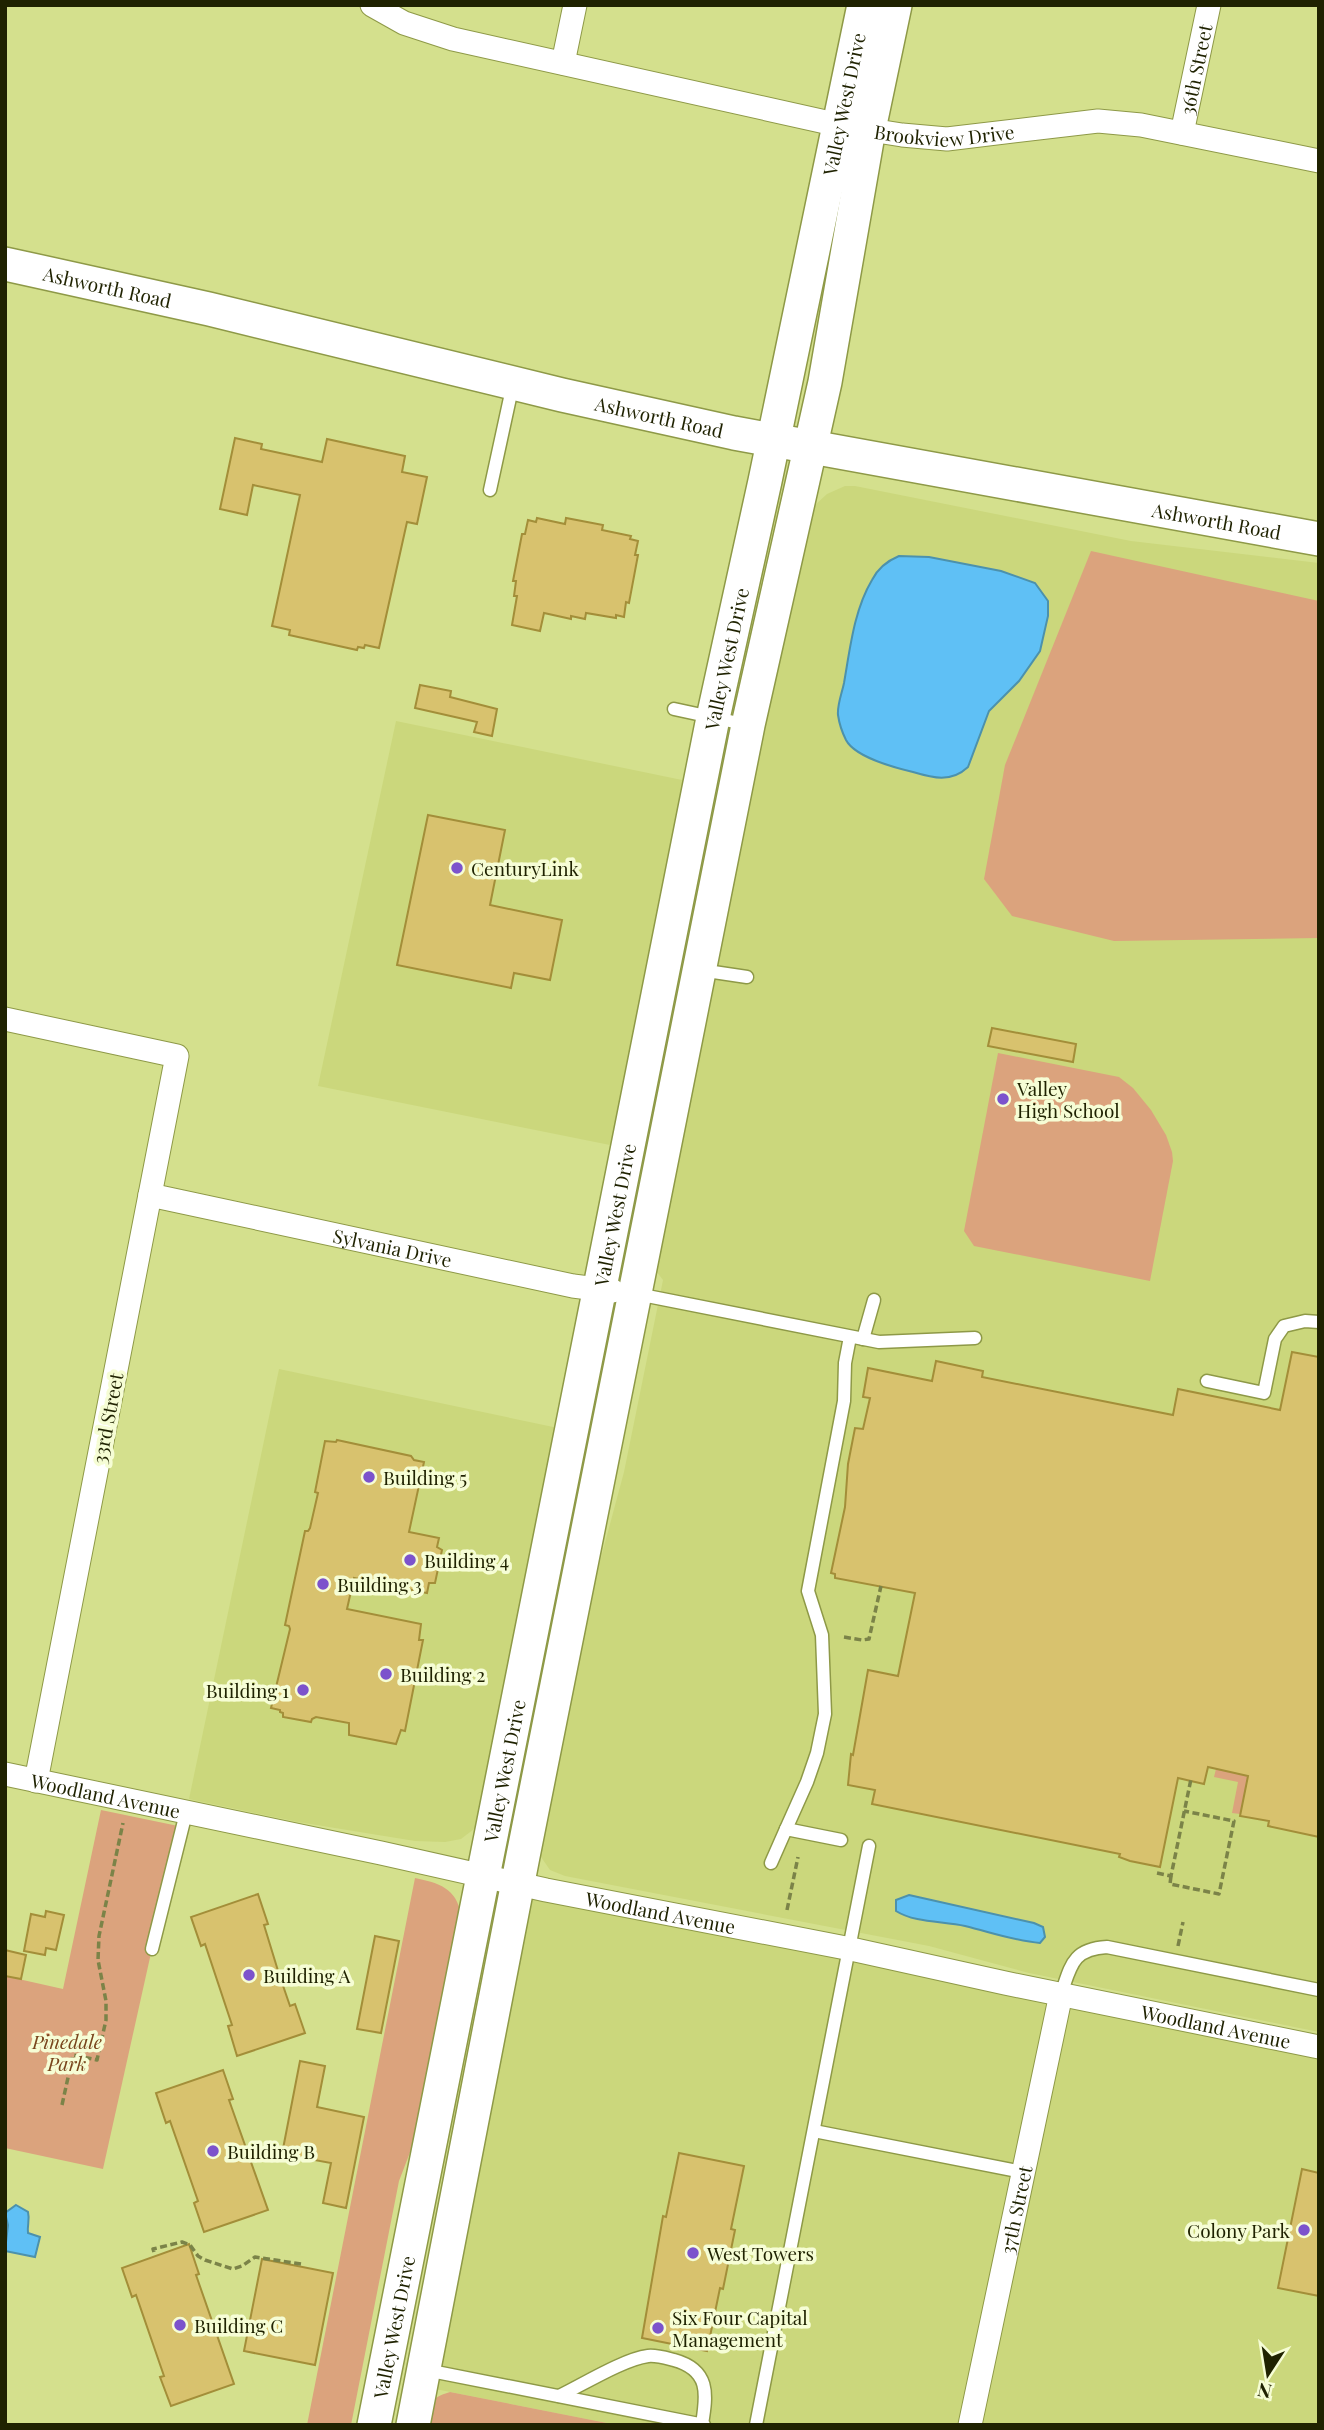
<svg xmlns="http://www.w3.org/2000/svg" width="1324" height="2430" viewBox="0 0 1324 2430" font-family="'Playfair Display',serif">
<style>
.built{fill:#cbd77c}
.green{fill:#dba37d}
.water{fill:#5fc0f5;stroke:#4c91ac;stroke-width:2}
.building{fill:#d8c26e;stroke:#a38e39;stroke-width:2}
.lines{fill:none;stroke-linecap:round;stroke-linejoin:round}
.lane-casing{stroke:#8e9947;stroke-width:15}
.street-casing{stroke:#8e9947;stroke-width:25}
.secondary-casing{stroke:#8e9947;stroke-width:36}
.path{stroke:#7b8348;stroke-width:3.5;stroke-dasharray:7 3.5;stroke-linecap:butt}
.lane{stroke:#fff;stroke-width:12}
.street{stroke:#fff;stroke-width:23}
.secondary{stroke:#fff;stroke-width:33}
.poi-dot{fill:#7c53cc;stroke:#f6fdd5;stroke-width:2.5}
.labels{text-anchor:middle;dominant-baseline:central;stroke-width:7;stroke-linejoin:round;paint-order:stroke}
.street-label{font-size:19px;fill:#1f2201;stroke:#f6fdd5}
.poi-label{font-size:19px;fill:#1f2201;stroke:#f6fdd5;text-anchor:start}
.park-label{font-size:19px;font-style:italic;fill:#79451c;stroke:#f6fdd5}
</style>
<rect width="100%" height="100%" fill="#d4e08d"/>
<g class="built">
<path d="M 845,486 L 855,486 L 1131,541 L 1319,563 L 1319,2032 L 1029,1973 L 929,1946 L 565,1876 L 550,1870 L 541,1857 L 539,1851 L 581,1632 L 624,1472 L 663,1280 L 656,1271 L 762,725 L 814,506 L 827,494 Z"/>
<path d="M 396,721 L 687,781 L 615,1146 L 318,1086 Z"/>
<path d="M 279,1369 L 558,1428 L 479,1822 L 474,1829 L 461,1839 L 445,1842 L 415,1841 L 298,1822 L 189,1799 Z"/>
<path d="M 518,1884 L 1319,2047 L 1319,2425 L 617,2425 L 420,2386 Z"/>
</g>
<g class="green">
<path d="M 1091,551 L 1319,601 L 1318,938 L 1114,941 L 1012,916 L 984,879 L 1005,765 Z"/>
<path d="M 998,1053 L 1119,1077 L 1133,1088 L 1151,1110 L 1166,1135 L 1172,1152 L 1173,1161 L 1150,1281 L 974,1246 L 964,1231 Z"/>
<path d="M 1216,1769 L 1248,1776 L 1240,1814 L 1232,1813 L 1238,1782 L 1214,1777 Z"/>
<path d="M 101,1810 L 183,1827 L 161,1908 L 103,2169 L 5,2148 L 5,1976 L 63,1989 Z"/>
<path d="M 415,1878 C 439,1883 456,1888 461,1914 L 419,2129 L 399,2181 L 351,2425 L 307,2425 Z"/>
<path d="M 450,2392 L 617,2425 L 426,2425 C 430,2404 429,2398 450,2392 Z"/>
</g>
<g class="water">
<path d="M 899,556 L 929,557 L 1001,571 L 1035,583 L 1048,601 L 1048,616 L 1040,651 L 1019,681 L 989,711 L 968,767 C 951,783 933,778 913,772 C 896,768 855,757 846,740 C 843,734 839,722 838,715 C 837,705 842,693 844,683 C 850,649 854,610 872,580 C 878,568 887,561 899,556 Z"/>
<path d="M 909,1895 L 1034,1923 L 1043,1927 L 1045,1937 L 1040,1943 C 1015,1941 990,1932 965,1926 C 943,1921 915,1923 896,1911 L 896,1900 Z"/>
<path d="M 16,2205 L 28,2212 C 30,2220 27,2225 28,2233 L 40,2237 L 35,2257 L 5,2251 L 8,2225 L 5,2213 Z"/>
</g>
<g class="building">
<path d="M 235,438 L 262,444 L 261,449 L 322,462 L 327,439 L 405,456 L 402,472 L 427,477 L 417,524 L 407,522 L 379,648 L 365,645 L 364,648 L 358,647 L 357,650 L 289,635 L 290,630 L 272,626 L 300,495 L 253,485 L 247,515 L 220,509 Z"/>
<path d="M 537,518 L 565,524 L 566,518 L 603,525 L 602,530 L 631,536 L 630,539 L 638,541 L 635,555 L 638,555 L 629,603 L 626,602 L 624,617 L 616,615 L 616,618 L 586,613 L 585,619 L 571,616 L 571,619 L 544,613 L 540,631 L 512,625 L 517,596 L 514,596 L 516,581 L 513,581 L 522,534 L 525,534 L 528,520 L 536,522 Z"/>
<path d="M 420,685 L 451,691 L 450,697 L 497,709 L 492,736 L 474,732 L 477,722 L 415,708 Z"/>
<path d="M 428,815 L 505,830 L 490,905 L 562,920 L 550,980 L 514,973 L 511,988 L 397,965 Z"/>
<path d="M 992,1028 L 1076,1044 L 1073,1062 L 988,1046 Z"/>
<path d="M 1292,1352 L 1319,1357 L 1319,1837 L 1268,1826 L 1269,1821 L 1240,1816 L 1248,1776 L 1208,1767 L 1204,1784 L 1178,1778 L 1160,1867 L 1130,1861 L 1119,1857 L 1120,1854 L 872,1804 L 875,1790 L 848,1785 L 851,1754 L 853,1755 L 868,1670 L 898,1676 L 915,1593 L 835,1578 L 835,1574 L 831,1573 L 845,1507 L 848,1464 L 855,1428 L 863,1429 L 870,1398 L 863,1397 L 868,1368 L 932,1381 L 936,1361 L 983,1371 L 982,1377 L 1173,1415 L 1178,1389 L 1280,1410 Z"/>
<path d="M 337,1440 L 411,1456 L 414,1460 L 424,1462 L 409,1532 L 439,1538 L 437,1547 L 442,1550 L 435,1583 L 429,1583 L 427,1593 L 354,1578 L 347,1609 L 421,1624 L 419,1640 L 423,1640 L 405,1731 L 401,1730 L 396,1744 L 349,1735 L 349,1723 L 316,1717 L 312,1719 L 311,1722 L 283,1717 L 283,1713 L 280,1712 L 280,1710 L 271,1708 L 290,1629 L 289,1626 L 285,1625 L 305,1531 L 308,1531 L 310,1528 L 318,1493 L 315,1492 L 325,1441 L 336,1442 Z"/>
<path d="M 258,1894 L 268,1924 L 264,1925 L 279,1974 L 290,2006 L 295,2004 L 305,2033 L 237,2056 L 228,2026 L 232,2025 L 205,1944 L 201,1946 L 191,1917 Z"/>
<path d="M 46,1911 L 64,1915 L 56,1950 L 46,1948 L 45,1955 L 24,1951 L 31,1914 L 45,1917 Z"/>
<path d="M 375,1936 L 399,1941 L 381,2033 L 357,2029 Z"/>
<path d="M 5,1950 L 26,1955 L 21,1979 L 5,1976 Z"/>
<path d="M 300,2061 L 325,2066 L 317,2107 L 364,2117 L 346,2208 L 323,2203 L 331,2163 L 282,2154 Z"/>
<path d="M 223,2070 L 233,2099 L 229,2100 L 268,2210 L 204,2232 L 194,2203 L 198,2201 L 170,2121 L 166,2123 L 156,2093 Z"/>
<path d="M 679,2153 L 744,2166 L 731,2229 L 735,2230 L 723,2289 L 720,2288 L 707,2351 L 642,2338 L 663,2216 L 666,2217 Z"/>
<path d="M 1302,2169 L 1319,2173 L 1319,2296 L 1278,2288 Z"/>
<path d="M 189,2244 L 199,2274 L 196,2275 L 234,2384 L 171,2406 L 160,2377 L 164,2376 L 136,2295 L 132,2297 L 122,2268 Z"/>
<path d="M 262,2259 L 333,2273 L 315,2365 L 244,2351 Z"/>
</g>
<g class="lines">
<defs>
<g id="lane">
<path d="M 490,490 L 513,384"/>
<path d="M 674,709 L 748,725"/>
<path d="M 700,970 L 747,977"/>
<path d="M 637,1294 L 879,1342 L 975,1338"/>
<path d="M 863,1339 L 874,1300"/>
<path d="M 1207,1381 L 1264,1393 L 1275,1339 L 1284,1326 L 1305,1321 L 1319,1322"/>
<path d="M 786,1829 L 807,1782 L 817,1753 L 825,1714 L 822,1635 L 808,1591 L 844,1401 L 845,1363 L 850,1337"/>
<path d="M 771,1863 L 786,1829 L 841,1840"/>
<path d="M 152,1949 L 186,1813"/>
<path d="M 1061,1994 C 1071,1966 1072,1949 1107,1947 L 1319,1990"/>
<path d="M 814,2131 L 1023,2172"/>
<path d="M 426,2370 L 704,2425"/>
<path d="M 559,2396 C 582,2385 624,2359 648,2356 C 656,2355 666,2358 674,2360 C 710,2370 707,2394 702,2424"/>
<path d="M 756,2425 L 869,1846"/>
</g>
<g id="street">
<path id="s1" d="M 372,5 L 404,23 L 453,39 L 839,125 L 902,135 L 947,139 L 1098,121 L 1141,125 L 1319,161"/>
<path d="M 563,63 L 575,5"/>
<path id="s2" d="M 1182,133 L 1209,5"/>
<path d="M 5,1019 L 177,1056 L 36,1781"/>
<path id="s3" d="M 150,1195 L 573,1286 L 613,1291"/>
<path id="s4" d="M 5,1774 L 381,1853 L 546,1890 L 851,1949 L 1005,1983 L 1319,2047"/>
<path id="s5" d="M 970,2425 L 1061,1994"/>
</g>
<g id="secondary">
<path id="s6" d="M 5,264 L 209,309 L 562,395 L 734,433 L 1319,539"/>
<path id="s7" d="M 374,2425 L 713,718 L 765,481 L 864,5"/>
<path d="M 413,2425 L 523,1856 L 748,725 L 825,382 L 869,129 L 895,5"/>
</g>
</defs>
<use href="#lane" class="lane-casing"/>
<use href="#street" class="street-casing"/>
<use href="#secondary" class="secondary-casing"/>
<g class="path">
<path d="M 844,1637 L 862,1640 L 869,1639 L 881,1586"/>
<path d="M 1157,1873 L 1171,1876 L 1191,1779"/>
<path d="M 1171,1876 L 1170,1884 L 1219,1894 L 1234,1821 L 1184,1811"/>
<path d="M 787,1910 L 798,1857"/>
<path d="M 1178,1946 L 1183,1922"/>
<path d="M 62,2105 L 73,2055 L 97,2060 L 106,2020 L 106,2001 L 98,1960 L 99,1936 L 123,1823"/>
<path d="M 154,2252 L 153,2249 L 182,2242 L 190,2245 L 198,2256 L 205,2260 L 233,2269 L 242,2266 L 255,2257 L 301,2264"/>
</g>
<use href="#lane" class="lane"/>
<use href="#street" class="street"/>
<use href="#secondary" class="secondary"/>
</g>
<g class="poi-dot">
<circle cx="457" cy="868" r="7"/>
<circle cx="1003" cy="1099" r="7"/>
<circle cx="369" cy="1477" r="7"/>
<circle cx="410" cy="1560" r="7"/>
<circle cx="323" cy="1584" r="7"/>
<circle cx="386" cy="1674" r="7"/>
<circle cx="303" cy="1690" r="7"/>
<circle cx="249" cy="1975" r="7"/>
<circle cx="213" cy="2151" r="7"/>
<circle cx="1304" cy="2230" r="7"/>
<circle cx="693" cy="2253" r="7"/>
<circle cx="180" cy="2325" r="7"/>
<circle cx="658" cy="2328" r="7"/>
</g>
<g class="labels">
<g class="street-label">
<text stroke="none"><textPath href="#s2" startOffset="65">36th Street</textPath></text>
<text stroke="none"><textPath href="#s7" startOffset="2368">Valley West Drive</textPath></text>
<text stroke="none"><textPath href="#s1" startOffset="590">Brookview Drive</textPath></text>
<text stroke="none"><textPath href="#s6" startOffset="105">Ashworth Road</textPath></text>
<text stroke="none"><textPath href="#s6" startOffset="672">Ashworth Road</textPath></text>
<text stroke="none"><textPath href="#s6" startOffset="1239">Ashworth Road</textPath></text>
<text stroke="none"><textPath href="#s7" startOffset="1801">Valley West Drive</textPath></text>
<text stroke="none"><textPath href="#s7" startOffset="1234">Valley West Drive</textPath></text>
<text stroke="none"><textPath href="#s3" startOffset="248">Sylvania Drive</textPath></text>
<text transform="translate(107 1418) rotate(-79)">33rd Street</text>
<text stroke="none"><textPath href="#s7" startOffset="667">Valley West Drive</textPath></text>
<text stroke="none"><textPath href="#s4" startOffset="103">Woodland Avenue</textPath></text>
<text stroke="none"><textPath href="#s4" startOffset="670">Woodland Avenue</textPath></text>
<text stroke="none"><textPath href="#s4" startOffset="1237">Woodland Avenue</textPath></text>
<text stroke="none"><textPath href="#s5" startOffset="220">37th Street</textPath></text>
<text stroke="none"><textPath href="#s7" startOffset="100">Valley West Drive</textPath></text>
</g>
<g class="poi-label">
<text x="471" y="868">CenturyLink</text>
<text x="1017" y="1088">Valley<tspan x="1017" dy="22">High School</tspan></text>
<text x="383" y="1477">Building 5</text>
<text x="424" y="1560">Building 4</text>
<text x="337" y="1584">Building 3</text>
<text x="400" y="1674">Building 2</text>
<text x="289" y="1690" text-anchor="end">Building 1</text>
<text x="263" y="1975">Building A</text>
<text x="227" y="2151">Building B</text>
<text x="1290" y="2230" text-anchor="end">Colony Park</text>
<text x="707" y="2253">West Towers</text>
<text x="672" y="2317">Six Four Capital<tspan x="672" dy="22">Management</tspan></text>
<text x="194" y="2325">Building C</text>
</g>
<g class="park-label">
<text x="67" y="2041">Pinedale<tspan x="67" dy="22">Park</tspan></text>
</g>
</g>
<rect width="1324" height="2430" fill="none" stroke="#1f2201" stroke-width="14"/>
<g transform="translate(1268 2374) rotate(192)" stroke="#f6fdd5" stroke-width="5" paint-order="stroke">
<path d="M0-5L12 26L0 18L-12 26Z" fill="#1f2201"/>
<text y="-10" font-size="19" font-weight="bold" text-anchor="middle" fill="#1f2201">N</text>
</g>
</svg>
